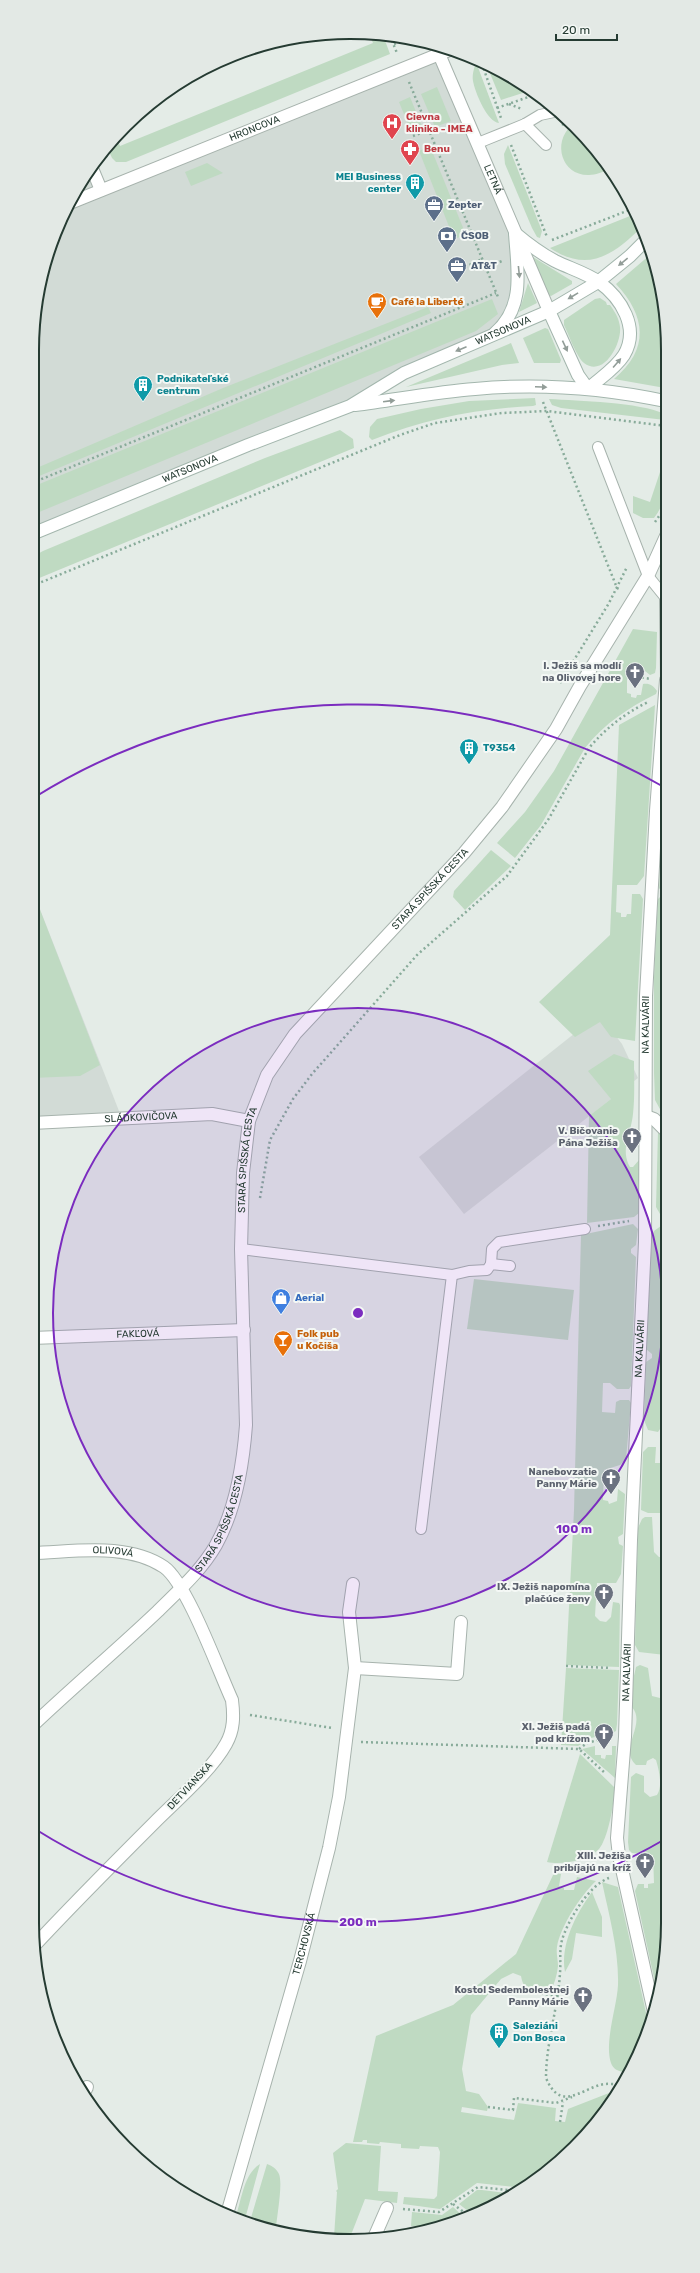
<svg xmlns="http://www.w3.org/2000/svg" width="700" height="2273" viewBox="0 0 700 2273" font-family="Rubik,sans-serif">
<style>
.built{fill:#d2dbd6}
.green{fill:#bfdac2}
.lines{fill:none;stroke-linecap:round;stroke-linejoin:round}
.lane-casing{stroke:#a7b3ad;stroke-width:12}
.street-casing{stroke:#a7b3ad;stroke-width:14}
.secondary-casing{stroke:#a3b6ad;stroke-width:14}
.path{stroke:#88ab9a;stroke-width:2.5;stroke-dasharray:2 3;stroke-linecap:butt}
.lane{stroke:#fff;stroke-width:10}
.street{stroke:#fff;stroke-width:12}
.secondary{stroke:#fff;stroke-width:12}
.oneway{fill:#929d98}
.ring{fill:none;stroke:#7b2cbf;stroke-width:2}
.labels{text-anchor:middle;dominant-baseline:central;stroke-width:4;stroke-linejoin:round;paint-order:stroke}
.health-label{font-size:10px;font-weight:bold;fill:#be3a42;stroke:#f4f8f5;text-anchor:start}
.street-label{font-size:10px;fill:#253b32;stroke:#f4f8f5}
.culture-label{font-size:10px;font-weight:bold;fill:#0d838f;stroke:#f4f8f5;text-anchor:start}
.service-label{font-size:10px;font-weight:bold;fill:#4e5e75;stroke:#f4f8f5;text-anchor:start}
.food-label{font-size:10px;font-weight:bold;fill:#c56008;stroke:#f4f8f5;text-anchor:start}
.worship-label{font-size:10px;font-weight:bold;fill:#5b616d;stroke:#f4f8f5;text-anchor:end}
.shop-label{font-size:10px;font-weight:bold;fill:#366cbe;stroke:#f4f8f5;text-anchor:start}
.rim{fill:none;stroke:#253b32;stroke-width:2}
.centre{fill:#7b2cbf;stroke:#f4f8f5;stroke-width:2}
.ring-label{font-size:12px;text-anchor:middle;font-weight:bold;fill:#7b2cbf;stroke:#f4f8f5;stroke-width:4;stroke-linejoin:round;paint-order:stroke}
</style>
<rect width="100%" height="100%" fill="#e4ece7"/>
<g class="built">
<path d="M 439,53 L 511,233 L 519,276 L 500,328 L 350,406 L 32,534 L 32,350 L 38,288 L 56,228 L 91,166 L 101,190 Z"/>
<path d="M 32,889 L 119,1111 L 121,1119 L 32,1123 Z"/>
<path d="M 599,1014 L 622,1044 L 638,1078 L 464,1214 L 419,1157 Z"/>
</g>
<g class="green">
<path d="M 369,34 L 383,35 L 390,54 L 126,162 L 116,162 L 112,158 L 107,147 L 116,137 L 120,146 L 373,43 Z"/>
<path d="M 476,62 L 499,123 C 487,122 475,92 473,81 C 472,74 474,69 476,62 Z"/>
<path d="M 487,66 L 509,75 L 529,91 L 501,100 Z"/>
<path d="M 437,87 L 451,121 L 435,127 L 421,94 Z"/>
<path d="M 410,97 L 423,129 L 412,134 L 399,102 Z"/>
<path d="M 571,126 L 589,140 L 607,170 C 602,172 596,175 589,175 C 562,176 552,143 571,126 Z"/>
<path d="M 508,145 L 542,231 L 540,238 L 537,237 L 532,228 L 505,164 L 504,154 Z"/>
<path d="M 430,146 L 466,235 L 454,239 L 419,151 Z"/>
<path d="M 207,163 L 223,173 L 191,186 L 185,172 Z"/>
<path d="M 635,214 L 643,226 C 614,254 589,274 550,248 Z"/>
<path d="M 651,254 L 665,309 L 665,388 L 614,379 C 650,349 646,316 616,284 Z"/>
<path d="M 533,257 L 572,281 L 572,284 L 551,296 L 548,295 Z"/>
<path d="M 528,283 L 537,303 L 519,312 Z"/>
<path d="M 600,298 L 606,302 L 607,305 L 610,305 C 615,312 619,318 620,327 C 622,343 604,378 584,363 C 577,358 568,333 564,325 L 564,320 L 595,299 Z"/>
<path d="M 492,299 L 498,314 L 476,331 L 32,515 L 32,487 Z"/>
<path d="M 428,307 L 431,313 L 32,479 L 32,470 L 223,388 Z"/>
<path d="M 545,328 L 548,329 L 561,360 L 560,363 L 534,363 L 523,338 Z"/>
<path d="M 511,343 L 519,363 L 502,365 L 406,387 Z"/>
<path d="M 535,398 L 536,405 L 533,406 C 475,409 426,419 372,440 L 369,437 L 370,427 L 377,419 L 421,409 L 469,401 Z"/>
<path d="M 549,399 C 579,401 639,402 665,414 L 665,420 L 561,408 L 552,405 Z"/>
<path d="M 340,430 L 353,439 L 354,448 L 32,581 L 32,557 L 43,551 L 265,458 Z"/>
<path d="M 666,454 C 666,479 670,497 654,518 L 643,518 L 633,513 L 633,496 L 650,502 Z"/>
<path d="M 633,629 L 657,632 L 656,668 L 655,673 L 650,675 L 640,667 L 630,667 L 627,671 L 627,693 L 631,694 L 631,697 L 636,698 L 637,695 L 641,695 L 643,684 C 649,683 653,685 657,691 L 656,694 C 628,708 605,723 585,748 L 541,825 L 515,858 L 497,843 L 525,812 L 554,771 Z"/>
<path d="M 655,705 L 644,876 L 637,885 L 617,885 L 616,912 L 621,913 L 621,917 L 626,917 L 627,914 L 631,914 L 632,894 L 640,894 L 643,899 L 635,1041 L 611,1037 L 600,1022 L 575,1037 L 539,1002 L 610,935 L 619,725 Z"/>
<path d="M 664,791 L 666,791 L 667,1122 L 655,1100 L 654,1073 L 654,977 L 658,899 L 663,894 L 659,888 Z"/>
<path d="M 491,850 L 511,866 L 465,910 L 453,897 L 454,891 Z"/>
<path d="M 32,889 L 100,1065 L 80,1076 L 32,1078 L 32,978 L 36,976 L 32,966 Z"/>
<path d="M 614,1054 L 634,1061 C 634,1078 635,1097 633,1114 C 631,1134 620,1149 630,1167 L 633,1167 L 639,1160 L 640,1149 L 642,1146 L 639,1213 L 634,1217 L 587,1223 L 589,1116 L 611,1099 L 588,1071 Z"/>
<path d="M 658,1132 L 667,1144 L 667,1215 L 660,1214 L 656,1207 Z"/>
<path d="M 665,1223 L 667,1223 L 667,1428 L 662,1426 L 658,1432 L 648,1430 L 644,1420 L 646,1362 L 652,1358 L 652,1354 L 646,1349 L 652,1236 L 654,1231 Z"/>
<path d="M 633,1224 L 638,1229 L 636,1245 L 631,1249 L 631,1253 L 636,1257 L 631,1386 L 629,1389 L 617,1389 L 610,1383 L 603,1383 L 602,1412 L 615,1413 L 616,1402 L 620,1400 L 629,1400 L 631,1403 L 626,1459 L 620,1465 L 604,1470 L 603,1500 L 608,1501 L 609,1504 L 617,1501 L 618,1489 L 625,1494 L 623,1534 L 618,1537 L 619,1544 L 623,1546 L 621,1574 L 616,1583 L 597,1583 L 595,1616 L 600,1621 L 606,1622 L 611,1617 L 613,1602 L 619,1603 L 620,1605 L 619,1667 L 566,1665 L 574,1510 L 581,1235 Z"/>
<path d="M 474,1279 L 574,1290 L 568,1340 L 467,1329 Z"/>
<path d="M 648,1447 L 656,1447 L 655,1463 L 667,1463 L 667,1513 L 648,1513 L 641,1510 L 643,1452 Z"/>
<path d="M 645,1517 L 652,1517 L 654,1552 L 659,1557 L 663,1557 L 667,1553 L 668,1923 L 662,1985 L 658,1996 L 635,1891 L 638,1884 L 644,1884 L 644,1888 L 648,1888 L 648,1884 L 654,1883 L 653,1855 L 632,1853 L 629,1850 L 628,1842 L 631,1777 L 636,1773 L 644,1776 L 644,1792 L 650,1797 L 657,1795 C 663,1786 659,1770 656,1760 L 653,1758 L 647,1761 L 646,1765 L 636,1765 C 618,1749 647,1724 632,1707 L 633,1680 L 636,1667 L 640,1665 L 648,1668 L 652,1696 L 660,1698 L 664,1693 L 665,1655 L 639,1652 L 635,1645 L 638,1528 L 642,1519 Z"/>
<path d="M 566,1668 L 619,1670 L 617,1724 L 616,1731 L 612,1733 L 591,1738 L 578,1746 L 561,1745 Z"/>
<path d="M 595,1746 L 595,1755 L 601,1755 L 601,1758 L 605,1759 L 606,1755 L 612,1755 L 612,1746 L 616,1746 L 615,1778 L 582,1749 Z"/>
<path d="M 580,1754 L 614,1787 C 615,1801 608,1838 599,1849 C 588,1861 562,1865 547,1862 Z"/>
<path d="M 554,1873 L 561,1874 L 559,1886 L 564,1888 L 564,1890 L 574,1890 L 577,1877 L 596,1881 C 581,1895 560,1927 557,1947 C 556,1953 558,1960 558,1966 C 557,1976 554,1984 550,1993 C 534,1990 524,1994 521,1976 L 513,1973 L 501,1979 L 471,2015 L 462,2069 L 466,2091 L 479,2094 L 488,2107 L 487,2111 L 462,2107 L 461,2112 L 514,2120 L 518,2103 L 556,2108 L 555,2121 L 565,2122 L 568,2109 L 609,2093 L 619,2092 L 615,2099 L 543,2175 L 523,2188 L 477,2183 L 440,2209 L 403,2204 L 404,2197 L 434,2199 L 437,2196 L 440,2152 L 438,2147 L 420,2146 L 419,2149 L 401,2148 L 401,2144 L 380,2142 L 379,2144 L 367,2143 L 367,2140 L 363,2140 L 362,2142 L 353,2142 L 376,2036 L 453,2005 L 516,1954 Z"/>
<path d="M 602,1882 L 618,1887 L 619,1892 L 649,2026 L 644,2045 L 627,2076 L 622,2075 L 623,2072 C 618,2071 613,2069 611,2063 C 604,2042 617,2007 618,1985 C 619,1951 609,1915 602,1882 Z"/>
<path d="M 592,1892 L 602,1917 L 602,1937 L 576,1933 L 572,1959 L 565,1972 C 560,1944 576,1914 592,1892 Z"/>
<path d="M 346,2143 L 381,2146 L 378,2191 L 398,2192 L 397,2203 L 365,2199 L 349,2240 L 315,2239 L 316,2237 L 334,2237 L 337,2192 L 336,2191 L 338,2189 L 333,2153 Z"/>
<path d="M 260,2164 L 245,2219 L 236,2216 C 242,2198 244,2174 260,2164 Z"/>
<path d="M 267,2164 C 272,2166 276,2168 279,2174 C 283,2184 277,2215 276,2228 L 250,2221 Z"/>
<path d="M 477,2190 L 482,2190 L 514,2194 L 491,2208 L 470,2216 L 472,2214 L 459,2204 Z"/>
<path d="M 453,2207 L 465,2218 L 428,2231 L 428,2227 L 411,2226 L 412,2212 L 442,2215 Z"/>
</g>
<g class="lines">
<defs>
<g id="lane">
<path d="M 525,124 L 546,145"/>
<path d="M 478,143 L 525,124 L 540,115 L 554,112"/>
<path d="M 598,447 L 648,576 L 665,597 L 666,681"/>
<path d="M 241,1249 L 452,1275 L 469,1271 L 487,1270 L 491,1264 L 510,1266"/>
<path d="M 491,1264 L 492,1249 L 499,1242 L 585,1229"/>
<path d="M 421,1529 L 452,1275"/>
</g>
<g id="street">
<path id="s1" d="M 436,47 L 549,311"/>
<path d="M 91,166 L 101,190"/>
<path id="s2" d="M 70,203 L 447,51"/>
<path d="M 646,1116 L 654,1119 L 667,1132"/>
<path id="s3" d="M 32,1123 L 212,1114 L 249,1121"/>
<path id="s4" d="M 32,1338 L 244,1330"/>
<path id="s5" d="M 32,1553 C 74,1552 127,1542 164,1567 C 187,1583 219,1672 232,1700 C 234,1716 234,1730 226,1744 C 211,1771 176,1801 155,1822 C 114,1863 73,1904 34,1946"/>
<path d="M 355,1668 L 457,1674 L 461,1622"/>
<path id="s6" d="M 32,1726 C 73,1687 117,1650 158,1611 C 179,1590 201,1571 216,1545 C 236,1509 243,1466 246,1425 L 241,1249 L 243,1173 L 249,1121 L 267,1075 L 295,1034 L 464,853 L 502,807 L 556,729 L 580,686 L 648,576 L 666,536"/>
<path id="s7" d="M 654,2012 L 619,1856 L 617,1838 L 625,1737 L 631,1540 L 645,1242 L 646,996 L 656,811 L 666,680"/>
<path d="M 85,2091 L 87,2087"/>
<path id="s8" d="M 227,2214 L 300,1961 L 329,1848 L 339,1797 L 355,1668 L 349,1612 L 353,1584"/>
<path d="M 373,2240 L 387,2208"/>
</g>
<g id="secondary">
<path d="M 515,233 C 528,244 540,253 555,261 C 569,268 586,273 599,282 C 621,298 640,328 624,355 C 615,369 600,378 588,389"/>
<path d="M 549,311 L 578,375 L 588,389"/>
<path d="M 495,333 C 526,306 517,268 515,233"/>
<path d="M 355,405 C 395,400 435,392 475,389 C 539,383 603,388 665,401"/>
<path id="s9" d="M 32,534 L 248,445 L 350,406 L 404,373 L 549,311 L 598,282 L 630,256 L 647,239"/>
</g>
</defs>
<use href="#lane" class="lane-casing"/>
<use href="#street" class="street-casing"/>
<use href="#secondary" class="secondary-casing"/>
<g class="path">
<path d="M 390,36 L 397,53"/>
<path d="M 394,44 L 410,38"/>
<path d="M 243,52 L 244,54"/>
<path d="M 216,63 L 217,65"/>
<path d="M 482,64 L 501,118"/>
<path d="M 409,82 L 498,297"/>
<path d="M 509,104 L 522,109"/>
<path d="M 497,108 L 534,95"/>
<path d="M 562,124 L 581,134"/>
<path d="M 413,136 L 429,130"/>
<path d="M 511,145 L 547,237"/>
<path d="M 104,151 L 107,159"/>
<path d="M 552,240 L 632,209"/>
<path d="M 465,267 L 482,259"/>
<path d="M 486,268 L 502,261"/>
<path d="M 543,402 L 617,588 L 621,590"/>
<path d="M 32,483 L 496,293"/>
<path d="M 655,522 L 666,506"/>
<path d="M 32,586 L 400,435 L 435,423 L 502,413 L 547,411 L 666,426"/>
<path d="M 632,676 L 651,679"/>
<path d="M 560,683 L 609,603 L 627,567"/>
<path d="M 32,974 L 32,975"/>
<path d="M 260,1198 L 270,1140 L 293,1099 L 312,1074 L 417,955 L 507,876 L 548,820 L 589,748 C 606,728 624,714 648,702"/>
<path d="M 598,1226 L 629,1221"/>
<path d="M 566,1666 L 611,1668"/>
<path d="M 250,1715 L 332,1728"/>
<path d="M 361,1742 L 579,1749 L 606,1774"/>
<path d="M 579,1749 L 587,1743 L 609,1737"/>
<path d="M 609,1878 C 589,1885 568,1920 562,1940 C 559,1951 561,1962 560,1973 C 558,2008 546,2043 546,2078 C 560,2111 579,2091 600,2085 C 607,2083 615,2084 622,2085"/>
<path d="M 531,1992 L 557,1996"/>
<path d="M 524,2025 L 551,2029"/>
<path d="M 488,2107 L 513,2110 L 514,2098 L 556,2103 L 572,2097"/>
<path d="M 560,2122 L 563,2102"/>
<path d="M 453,2204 L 469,2216"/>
<path d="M 403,2209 L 439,2212 L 478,2187 L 518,2191"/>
</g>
<use href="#lane" class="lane"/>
<use href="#street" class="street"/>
<use href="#secondary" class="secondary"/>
</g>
<defs><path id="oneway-solid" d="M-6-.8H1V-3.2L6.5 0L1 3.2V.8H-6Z"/></defs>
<g class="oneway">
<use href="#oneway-solid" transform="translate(623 262) rotate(141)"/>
<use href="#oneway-solid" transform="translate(519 272) rotate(84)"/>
<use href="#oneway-solid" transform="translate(573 296) rotate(149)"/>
<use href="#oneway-solid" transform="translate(565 346) rotate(65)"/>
<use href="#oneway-solid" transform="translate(461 349) rotate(157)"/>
<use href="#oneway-solid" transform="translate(617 363) rotate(-49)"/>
<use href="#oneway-solid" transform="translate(541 387) rotate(2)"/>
<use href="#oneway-solid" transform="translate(389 401) rotate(-7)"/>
</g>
<circle cx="358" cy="1313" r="305" fill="#7b2cbf" fill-opacity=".12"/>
<g class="ring">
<circle cx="358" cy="1313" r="305"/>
<path d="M667 1838A609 609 0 0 1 35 1829M35 797A609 609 0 0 1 662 786"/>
</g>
<defs>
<symbol id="hospital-pin" viewBox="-11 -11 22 30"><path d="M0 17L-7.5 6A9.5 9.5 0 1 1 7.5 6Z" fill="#e0444e" stroke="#f4f8f5"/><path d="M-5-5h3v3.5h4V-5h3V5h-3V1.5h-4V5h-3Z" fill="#fff"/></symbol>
<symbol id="pharmacy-pin" viewBox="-11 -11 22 30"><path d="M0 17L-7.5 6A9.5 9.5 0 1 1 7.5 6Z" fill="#e0444e" stroke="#f4f8f5"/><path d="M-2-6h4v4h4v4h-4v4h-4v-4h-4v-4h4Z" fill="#fff"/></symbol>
<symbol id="building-pin" viewBox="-11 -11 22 30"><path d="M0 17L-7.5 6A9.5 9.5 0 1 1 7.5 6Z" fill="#0f9aa8" stroke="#f4f8f5"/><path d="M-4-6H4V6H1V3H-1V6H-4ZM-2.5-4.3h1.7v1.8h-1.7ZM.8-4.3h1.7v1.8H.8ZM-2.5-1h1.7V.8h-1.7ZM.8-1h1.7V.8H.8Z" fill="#fff"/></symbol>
<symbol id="office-pin" viewBox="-11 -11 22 30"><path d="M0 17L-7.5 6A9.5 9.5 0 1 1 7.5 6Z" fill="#5c6f8a" stroke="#f4f8f5"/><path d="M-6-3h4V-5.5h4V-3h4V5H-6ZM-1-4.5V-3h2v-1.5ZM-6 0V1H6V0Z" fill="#fff"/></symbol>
<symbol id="bank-pin" viewBox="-11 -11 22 30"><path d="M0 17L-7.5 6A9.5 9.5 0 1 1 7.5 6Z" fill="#5c6f8a" stroke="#f4f8f5"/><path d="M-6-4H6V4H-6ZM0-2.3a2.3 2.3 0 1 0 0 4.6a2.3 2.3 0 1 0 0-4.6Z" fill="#fff"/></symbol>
<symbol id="cafe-pin" viewBox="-11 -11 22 30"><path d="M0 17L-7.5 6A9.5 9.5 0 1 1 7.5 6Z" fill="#e8710a" stroke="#f4f8f5"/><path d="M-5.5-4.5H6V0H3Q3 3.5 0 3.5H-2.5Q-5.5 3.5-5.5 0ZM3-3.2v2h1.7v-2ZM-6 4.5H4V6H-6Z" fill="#fff"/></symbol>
<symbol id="church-pin" viewBox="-11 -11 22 30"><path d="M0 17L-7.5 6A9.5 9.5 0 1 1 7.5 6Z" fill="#6b7280" stroke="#f4f8f5"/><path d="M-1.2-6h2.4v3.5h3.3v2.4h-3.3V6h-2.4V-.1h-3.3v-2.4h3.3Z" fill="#fff"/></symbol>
<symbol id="shop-pin" viewBox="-11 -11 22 30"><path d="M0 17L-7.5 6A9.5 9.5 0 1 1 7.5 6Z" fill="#3f7fe0" stroke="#f4f8f5"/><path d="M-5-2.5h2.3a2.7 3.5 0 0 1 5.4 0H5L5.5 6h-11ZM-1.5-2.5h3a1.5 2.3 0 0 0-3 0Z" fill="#fff"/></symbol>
<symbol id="bar-pin" viewBox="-11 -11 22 30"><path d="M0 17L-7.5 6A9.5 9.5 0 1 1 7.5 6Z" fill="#e8710a" stroke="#f4f8f5"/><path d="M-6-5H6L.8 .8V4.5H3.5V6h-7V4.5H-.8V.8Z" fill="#fff"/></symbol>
</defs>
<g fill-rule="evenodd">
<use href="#hospital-pin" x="381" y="112" width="22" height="30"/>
<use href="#pharmacy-pin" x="399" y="138" width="22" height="30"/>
<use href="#building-pin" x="404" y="172" width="22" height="30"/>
<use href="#office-pin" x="423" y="194" width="22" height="30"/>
<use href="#bank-pin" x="436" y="225" width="22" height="30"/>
<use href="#office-pin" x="446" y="255" width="22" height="30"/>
<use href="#cafe-pin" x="366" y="291" width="22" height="30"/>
<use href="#building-pin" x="132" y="374" width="22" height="30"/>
<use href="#church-pin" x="624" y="661" width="22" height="30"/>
<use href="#building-pin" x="458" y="737" width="22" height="30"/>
<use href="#church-pin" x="621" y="1126" width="22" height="30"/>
<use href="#shop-pin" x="270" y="1287" width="22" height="30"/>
<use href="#bar-pin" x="272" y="1329" width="22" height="30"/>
<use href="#church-pin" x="600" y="1467" width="22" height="30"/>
<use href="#church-pin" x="593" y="1582" width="22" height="30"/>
<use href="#church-pin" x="593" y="1722" width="22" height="30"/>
<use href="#church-pin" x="634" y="1851" width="22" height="30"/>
<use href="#church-pin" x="572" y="1985" width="22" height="30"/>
<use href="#building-pin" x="488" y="2021" width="22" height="30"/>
</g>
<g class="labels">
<g class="health-label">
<text x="406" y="117">Cievna<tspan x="406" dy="12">klinika - IMEA</tspan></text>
<text x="424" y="149">Benu</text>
</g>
<g class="street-label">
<text stroke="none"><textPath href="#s2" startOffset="199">HRONCOVA</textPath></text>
<text stroke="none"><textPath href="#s1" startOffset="144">LETNÁ</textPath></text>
<text stroke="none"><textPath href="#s9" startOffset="514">WATSONOVA</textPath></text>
<text stroke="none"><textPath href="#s9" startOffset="171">WATSONOVA</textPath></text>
<text stroke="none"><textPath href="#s6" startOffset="985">STARÁ SPIŠSKÁ CESTA</textPath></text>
<text stroke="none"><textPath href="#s7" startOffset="992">NA KALVÁRII</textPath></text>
<text stroke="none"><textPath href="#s3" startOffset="109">SLÁDKOVIČOVA</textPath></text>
<text stroke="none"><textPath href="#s6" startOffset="649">STARÁ SPIŠSKÁ CESTA</textPath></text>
<text stroke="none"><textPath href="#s4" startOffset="106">FAKĽOVÁ</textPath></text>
<text stroke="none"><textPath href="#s7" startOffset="668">NA KALVÁRII</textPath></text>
<text stroke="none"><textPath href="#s6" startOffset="280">STARÁ SPIŠSKÁ CESTA</textPath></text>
<text stroke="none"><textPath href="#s5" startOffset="81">OLIVOVÁ</textPath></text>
<text stroke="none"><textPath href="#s7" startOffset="344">NA KALVÁRII</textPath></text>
<text transform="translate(190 1786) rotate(-47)">DETVIANSKA</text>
<text stroke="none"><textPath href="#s8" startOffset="281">TERCHOVSKÁ</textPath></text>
</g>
<g class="culture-label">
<text x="401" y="177" text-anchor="end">MEI Business<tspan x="401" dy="12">center</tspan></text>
<text x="157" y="379">Podnikateľské<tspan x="157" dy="12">centrum</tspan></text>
<text x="483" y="748">T9354</text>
<text x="513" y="2026">Saleziáni<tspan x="513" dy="12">Don Bosca</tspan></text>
</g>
<g class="service-label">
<text x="448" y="205">Zepter</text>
<text x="461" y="236">ČSOB</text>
<text x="471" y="266">AT&amp;T</text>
</g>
<g class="food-label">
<text x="391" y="302">Café la Liberté</text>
<text x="297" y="1334">Folk pub<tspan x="297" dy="12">u Kočiša</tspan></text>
</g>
<g class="worship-label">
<text x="621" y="666">I. Ježiš sa modlí<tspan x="621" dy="12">na Olivovej hore</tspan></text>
<text x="618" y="1131">V. Bičovanie<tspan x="618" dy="12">Pána Ježiša</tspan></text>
<text x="597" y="1472">Nanebovzatie<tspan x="597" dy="12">Panny Márie</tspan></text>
<text x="590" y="1587">IX. Ježiš napomína<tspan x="590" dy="12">plačúce ženy</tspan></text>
<text x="590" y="1727">XI. Ježiš padá<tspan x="590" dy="12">pod krížom</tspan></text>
<text x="631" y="1856">XIII. Ježiša<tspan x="631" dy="12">pribíjajú na kríž</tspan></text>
<text x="569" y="1990">Kostol Sedembolestnej<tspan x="569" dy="12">Panny Márie</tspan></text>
</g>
<g class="shop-label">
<text x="295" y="1298">Aerial</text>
</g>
</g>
<path d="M0 0H700V2273H0ZM350 39H350A311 311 0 0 1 661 350V1923A311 311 0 0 1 350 2234H350A311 311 0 0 1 39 1923V350A311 311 0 0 1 350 39Z" fill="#e3e9e5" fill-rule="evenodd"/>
<path class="rim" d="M350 39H350A311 311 0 0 1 661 350V1923A311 311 0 0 1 350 2234H350A311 311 0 0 1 39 1923V350A311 311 0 0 1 350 39Z"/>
<circle cx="358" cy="1313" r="6" class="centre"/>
<g class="ring-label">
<text x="574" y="1533">100 m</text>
<text x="358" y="1926">200 m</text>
</g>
<path d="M556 34v6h61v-6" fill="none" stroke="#253b32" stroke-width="2"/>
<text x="562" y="34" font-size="12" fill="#253b32" stroke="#f4f8f5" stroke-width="3" paint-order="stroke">20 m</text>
</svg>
